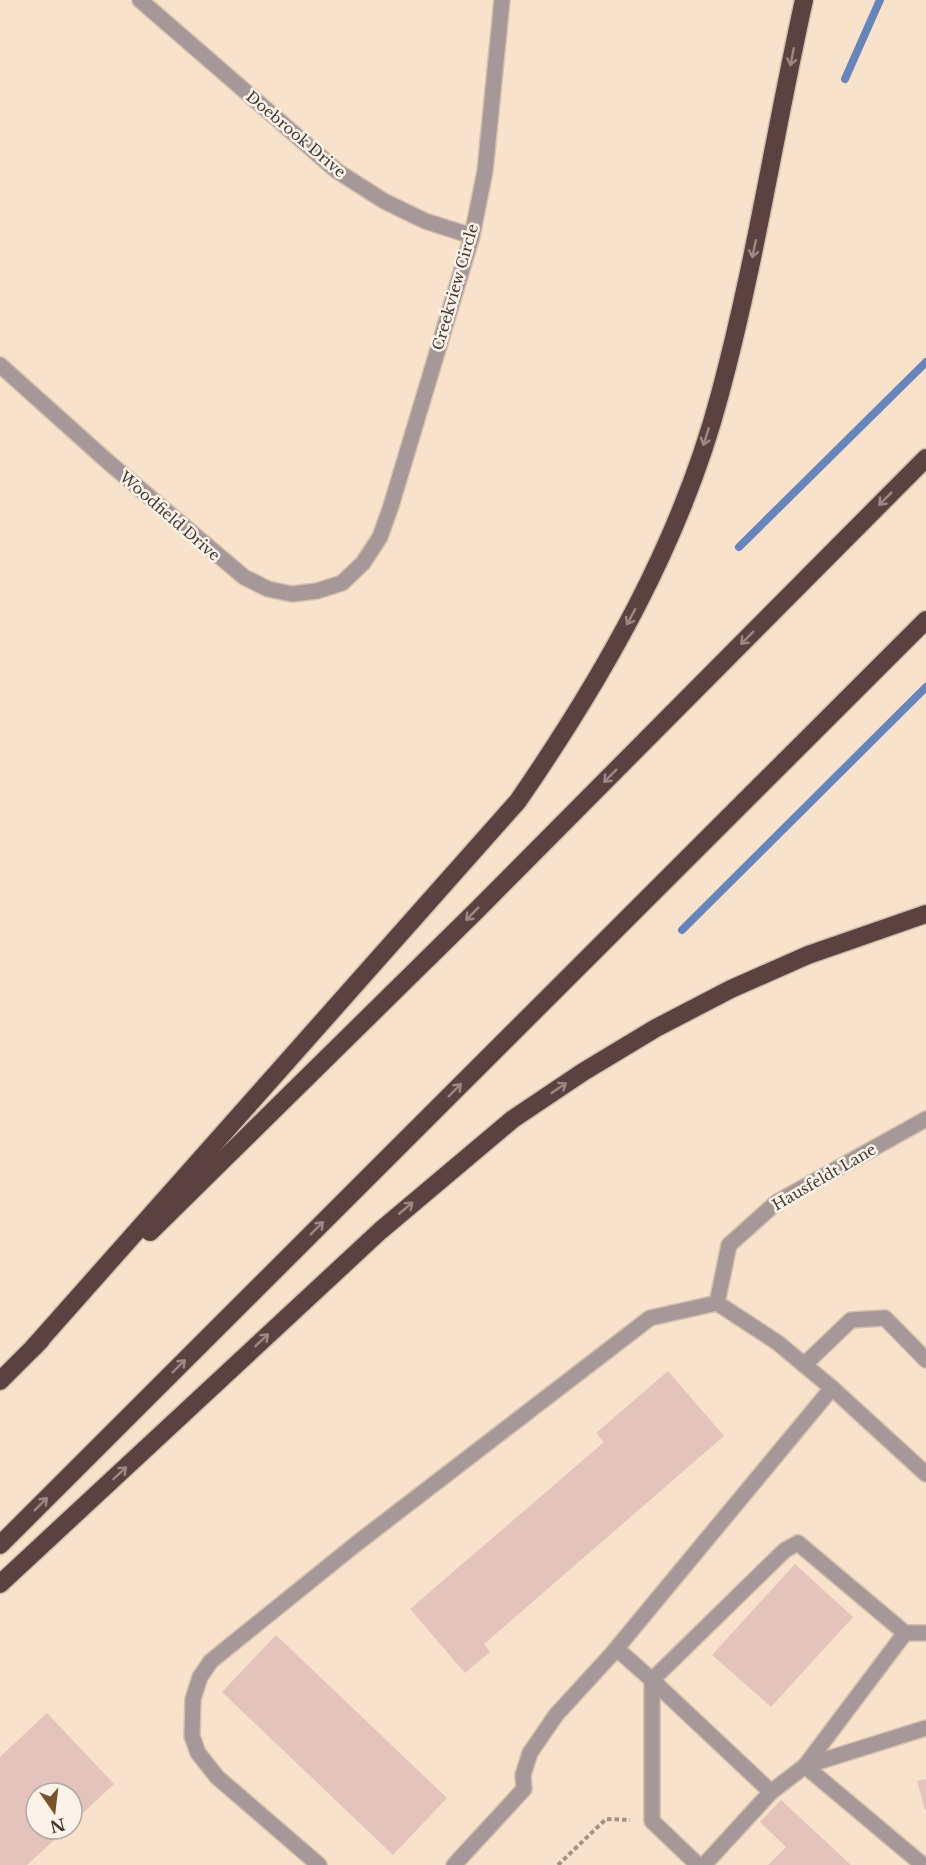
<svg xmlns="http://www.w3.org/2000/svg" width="926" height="1865" viewBox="0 0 926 1865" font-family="'Libre Baskerville',serif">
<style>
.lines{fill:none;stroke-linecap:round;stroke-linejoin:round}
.stream{stroke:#6685ba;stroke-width:8}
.building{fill:#e4c3bc}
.minor-casing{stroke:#d4c0ad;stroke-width:18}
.highway-casing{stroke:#d4c0ad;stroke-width:21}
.path{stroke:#a29282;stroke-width:4;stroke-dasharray:4.5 3;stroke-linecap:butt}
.minor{stroke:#a69898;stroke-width:15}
.highway{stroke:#5c4141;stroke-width:18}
.oneway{stroke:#9c8884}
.labels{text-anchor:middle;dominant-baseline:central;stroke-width:5;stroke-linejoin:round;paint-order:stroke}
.street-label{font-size:15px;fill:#423930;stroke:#fbf2e9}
</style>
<rect width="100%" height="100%" fill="#f9e2cc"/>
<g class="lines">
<g class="stream">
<path d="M 845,79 L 880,0"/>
<path d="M 739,547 L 926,362"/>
<path d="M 682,930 L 926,687"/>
</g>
</g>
<g class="building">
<path d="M 668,1371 L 724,1436 L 484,1644 L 490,1652 L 465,1673 L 410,1609 L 604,1442 L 596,1433 Z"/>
<path d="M 795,1564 L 853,1617 L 771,1707 L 712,1655 Z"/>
<path d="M 276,1635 L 447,1798 L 393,1855 L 222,1692 Z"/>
<path d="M 47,1713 L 114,1784 L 72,1823 L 72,1793 L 36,1793 L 36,1829 L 66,1829 L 27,1865 L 0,1865 L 0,1757 Z"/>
<path d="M 926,1779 L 926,1810 L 925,1810 L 917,1781 Z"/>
<path d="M 781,1800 L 851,1865 L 768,1865 L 786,1847 L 760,1822 Z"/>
</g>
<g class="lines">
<defs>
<g id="minor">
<path d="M 140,0 L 337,171 L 384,201 L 425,221 L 472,236"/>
<path d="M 0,365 L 107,461 L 244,577 L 268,589 L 292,594 L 317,591 L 342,583 L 363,563 L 380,537 L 391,506 L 472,236 L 485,171 L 502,0"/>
<path d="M 717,1303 L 729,1245 L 777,1202 L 926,1119"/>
<path d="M 804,1365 L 851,1320 L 885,1318 L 926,1360"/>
<path d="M 832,1388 L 926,1474"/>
<path d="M 617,1649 L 652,1680 L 785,1550 L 798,1543 L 905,1633 L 926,1633"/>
<path d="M 652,1680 L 771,1792 L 805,1766 L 905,1633"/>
<path d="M 652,1680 L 652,1821 L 698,1865"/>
<path d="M 805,1766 L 923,1865"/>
<path d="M 805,1766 L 926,1728"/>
<path d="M 319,1865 L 217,1777 L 198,1753 L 192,1736 L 193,1699 L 200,1677 L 211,1661 L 356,1544 L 650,1318 L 717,1303 L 778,1343 L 832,1388 L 611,1655 L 556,1715 L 530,1753 L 523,1775 L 524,1789 L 454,1865"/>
<path d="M 704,1865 L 771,1792"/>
</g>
<g id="highway">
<path d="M 150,1232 L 476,911 L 926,458"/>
<path d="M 33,1348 L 518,801 C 604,676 681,542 720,394 C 755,264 775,131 804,0"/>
<path d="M 0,1381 L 41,1340"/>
<path d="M 0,1545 L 926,620"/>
<path d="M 0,1584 L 380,1231 L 513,1119 L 583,1072 L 656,1028 L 731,989 L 808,955 L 926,914"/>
</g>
</defs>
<use href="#minor" class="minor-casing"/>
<use href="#highway" class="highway-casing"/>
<path class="path" d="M 558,1865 L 606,1819 L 630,1820"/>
<use href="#minor" class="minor"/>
<use href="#highway" class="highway"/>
</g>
<defs><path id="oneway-shaft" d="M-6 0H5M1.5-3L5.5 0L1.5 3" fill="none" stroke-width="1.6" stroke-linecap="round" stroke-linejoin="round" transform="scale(1.5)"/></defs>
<g class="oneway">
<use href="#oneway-shaft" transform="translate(792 57) rotate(101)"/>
<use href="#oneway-shaft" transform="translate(754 249) rotate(102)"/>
<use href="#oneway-shaft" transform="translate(706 437) rotate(108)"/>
<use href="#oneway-shaft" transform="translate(885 499) rotate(135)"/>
<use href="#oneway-shaft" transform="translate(631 617) rotate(118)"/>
<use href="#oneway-shaft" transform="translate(747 638) rotate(135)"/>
<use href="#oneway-shaft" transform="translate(610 776) rotate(135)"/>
<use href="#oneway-shaft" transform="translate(472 914) rotate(135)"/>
<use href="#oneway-shaft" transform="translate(559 1088) rotate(-34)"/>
<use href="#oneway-shaft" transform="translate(455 1090) rotate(-45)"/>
<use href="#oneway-shaft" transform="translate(406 1208) rotate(-40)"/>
<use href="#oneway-shaft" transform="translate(317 1228) rotate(-45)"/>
<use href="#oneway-shaft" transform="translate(262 1340) rotate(-43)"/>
<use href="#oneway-shaft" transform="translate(179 1366) rotate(-45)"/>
<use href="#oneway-shaft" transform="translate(120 1473) rotate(-43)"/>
<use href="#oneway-shaft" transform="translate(41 1504) rotate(-45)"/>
</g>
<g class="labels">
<g class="street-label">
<text transform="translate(296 134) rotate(40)">Doebrook Drive</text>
<text transform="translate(455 287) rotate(-74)">Creekview Circle</text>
<text transform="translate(170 516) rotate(41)">Woodfield Drive</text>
<text transform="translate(824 1177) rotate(-30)">Hausfeldt Lane</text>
</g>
</g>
<g transform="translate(54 1811) rotate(166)"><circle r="28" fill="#fbf2e9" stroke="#b1a89f" stroke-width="1.5"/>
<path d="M0-4.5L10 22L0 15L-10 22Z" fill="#76532c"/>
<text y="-9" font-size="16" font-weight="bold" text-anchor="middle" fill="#423930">N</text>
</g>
</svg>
